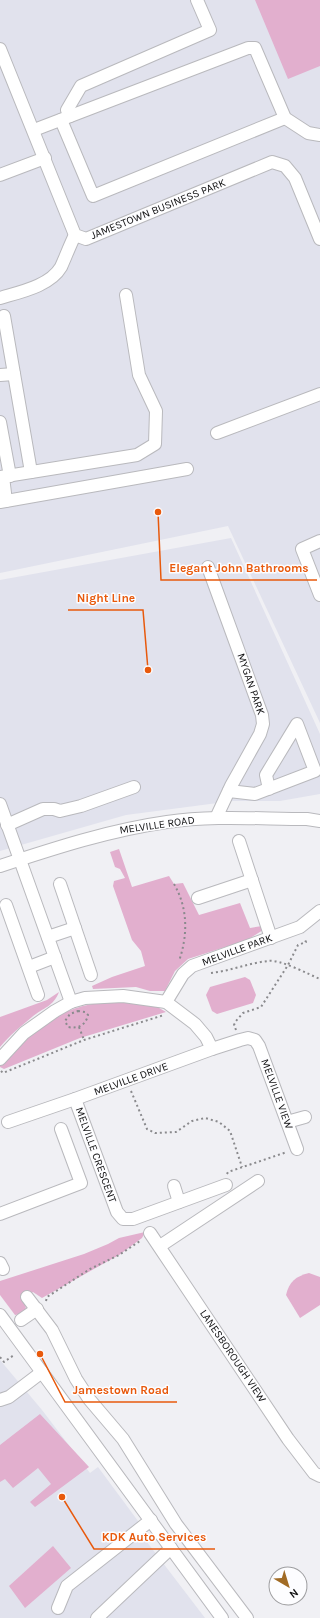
<svg xmlns="http://www.w3.org/2000/svg" width="320" height="1618" viewBox="0 0 320 1618" font-family="Karla,sans-serif">
<style>
.built{fill:#e1e2ed}
.green{fill:#e2afce}
.lines{fill:none;stroke-linecap:round;stroke-linejoin:round}
.minor-casing{stroke:#b9b9bd;stroke-width:14}
.path{stroke:#8a8a8d;stroke-width:2;stroke-dasharray:2 3;stroke-linecap:butt}
.minor{stroke:#fff;stroke-width:12}
.labels{text-anchor:middle;dominant-baseline:central;stroke-width:3;stroke-linejoin:round;paint-order:stroke}
.street-label{font-size:11px;fill:#101011;stroke:#fdfdff}
.leader{fill:none;stroke:#e8590c;stroke-width:1.5}
.callout-dot{fill:#e8590c;stroke:#fdfdff;stroke-width:1.5}
.callout-label{font-size:12px;text-anchor:middle;font-weight:bold;fill:#e8590c;stroke:#fdfdff;stroke-width:3;stroke-linejoin:round;paint-order:stroke}
</style>
<rect width="100%" height="100%" fill="#f0f0f4"/>
<g class="built">
<path d="M 0,0 L 320,0 L 320,723 L 228,526 L 0,573 Z"/>
<path d="M 231,538 L 320,734 L 320,794 L 280,801 L 233,801 L 126,815 L 0,851 L 0,580 Z"/>
<path d="M 0,1360 L 42,1410 L 90,1473 L 98,1467 L 138,1521 L 137,1529 L 205,1618 L 0,1618 Z"/>
</g>
<g class="green">
<path d="M 255,0 L 320,0 L 320,66 L 288,79 Z"/>
<path d="M 119,849 L 132,887 L 169,876 L 174,884 L 183,883 L 199,915 L 240,903 L 250,928 L 262,926 L 263,930 L 247,940 L 188,959 L 175,971 L 165,991 L 150,991 L 136,987 L 93,989 L 92,986 L 112,977 L 145,966 L 141,951 L 132,940 L 113,886 L 114,881 L 125,878 L 120,869 L 115,867 L 110,852 Z"/>
<path d="M 245,977 L 250,980 L 256,995 L 253,1003 L 217,1014 L 212,1011 L 206,995 L 210,987 Z"/>
<path d="M 59,992 C 53,1007 44,1007 32,1017 C 21,1026 9,1036 0,1047 L 0,1017 L 47,1000 Z"/>
<path d="M 120,1001 L 154,1005 L 166,1012 L 80,1038 L 4,1069 L 0,1067 L 0,1063 C 24,1040 50,1014 83,1006 C 95,1003 108,1002 120,1001 Z"/>
<path d="M 145,1232 L 142,1238 L 119,1255 L 42,1298 L 33,1292 L 23,1299 L 25,1301 L 26,1310 L 20,1314 L 15,1315 L 0,1295 L 0,1281 L 84,1254 L 108,1244 L 119,1238 Z"/>
<path d="M 309,1273 L 320,1277 L 320,1305 L 300,1318 L 286,1295 C 289,1282 296,1276 309,1273 Z"/>
<path d="M 40,1414 L 89,1467 L 35,1507 L 30,1502 L 51,1484 L 38,1468 L 13,1488 L 5,1479 L 0,1482 L 0,1445 Z"/>
<path d="M 53,1546 L 71,1568 L 25,1608 L 9,1586 Z"/>
</g>
<g class="lines">
<defs>
<g id="minor">
<path d="M 0,49 L 75,235 L 86,239 L 272,162 L 285,166 L 295,178 L 320,239"/>
<path d="M 70,116 L 67,110 L 81,86 L 210,30 L 197,0"/>
<path d="M 61,120 L 93,196 L 285,118"/>
<path d="M 34,130 L 248,48 L 255,48 L 285,118 L 308,133 L 320,135"/>
<path d="M 0,175 L 45,158"/>
<path d="M 0,298 C 20,292 50,286 61,267 C 66,256 70,245 75,235"/>
<path d="M 4,316 L 31,472"/>
<path d="M 0,375 L 14,374"/>
<path d="M 0,422 L 10,476"/>
<path d="M 217,433 L 320,394"/>
<path d="M 0,477 L 137,455 L 155,444 L 156,411 L 139,375 L 126,295"/>
<path d="M 3,477 L 6,501"/>
<path d="M 0,502 L 187,469"/>
<path d="M 320,541 L 302,549 L 320,595"/>
<path d="M 208,567 L 262,715 L 263,724 L 260,734 L 231,786 L 216,818"/>
<path d="M 229,791 L 255,794 L 315,771 L 297,724 L 266,775 L 269,789"/>
<path d="M 0,804 L 71,1002"/>
<path d="M 7,825 L 43,809 L 54,809 L 60,811 L 81,806 L 134,787"/>
<path d="M 239,841 L 271,938"/>
<path d="M 0,866 C 55,848 110,830 167,822 C 213,815 261,819 307,819 L 320,821"/>
<path d="M 60,884 L 91,975"/>
<path d="M 198,898 L 252,880"/>
<path d="M 6,905 L 38,995"/>
<path d="M 48,937 L 75,928"/>
<path d="M 29,967 L 55,957"/>
<path d="M 166,1002 L 183,974 L 192,966 L 300,927 L 320,911"/>
<path d="M 0,1059 L 24,1033 L 55,1011 L 71,1002 L 85,998 L 123,996 L 166,1002 L 195,1024 L 206,1037 L 212,1049"/>
<path d="M 75,1099 L 117,1212 L 123,1219 L 133,1219 L 226,1185"/>
<path d="M 8,1122 L 75,1099 L 212,1049 L 240,1040 L 248,1038 L 255,1040 L 259,1046 L 297,1149"/>
<path d="M 287,1122 L 305,1117"/>
<path d="M 174,1186 L 179,1202"/>
<path d="M 0,1214 L 81,1183 L 61,1129"/>
<path d="M 150,1233 L 288,1439 L 314,1473 L 320,1476"/>
<path d="M 160,1246 L 258,1181"/>
<path d="M 0,1263 L 3,1269"/>
<path d="M 27,1297 L 52,1330 L 76,1379 L 89,1399 L 123,1439 L 176,1524 L 247,1618"/>
<path d="M 0,1315 L 222,1618"/>
<path d="M 21,1320 L 37,1309"/>
<path d="M 0,1400 L 9,1397 L 42,1372"/>
<path d="M 58,1608 L 67,1586 L 151,1520"/>
<path d="M 97,1618 L 171,1548"/>
</g>
</defs>
<use href="#minor" class="minor-casing"/>
<g class="path">
<path d="M 174,884 C 188,908 188,935 179,961"/>
<path d="M 211,973 C 230,971 249,963 268,961 C 280,959 308,974 320,979"/>
<path d="M 78,1011 L 85,1012 L 88,1015 C 86,1025 78,1029 68,1027 L 65,1021 L 70,1014 Z"/>
<path d="M 79,1027 L 84,1040"/>
<path d="M 236,1030 L 234,1025 L 236,1021 L 243,1013 L 261,1007 L 288,965 L 298,945 L 306,942 L 304,938"/>
<path d="M 1,1071 L 3,1073 L 84,1040 L 164,1015"/>
<path d="M 131,1091 L 147,1129 L 155,1133 L 176,1132 L 192,1121 L 205,1118 L 219,1122 L 230,1131 L 242,1167"/>
<path d="M 227,1174 L 228,1172 L 287,1152"/>
<path d="M 46,1301 L 47,1297 L 90,1269 L 119,1255 L 140,1241"/>
<path d="M 0,1357 L 4,1362 L 14,1355"/>
</g>
<use href="#minor" class="minor"/>
</g>
<g class="labels">
<g class="street-label">
<text transform="translate(158 209) rotate(-22)">JAMESTOWN BUSINESS PARK</text>
<text transform="translate(251 684) rotate(71)">MYGAN PARK</text>
<text transform="translate(157 825) rotate(-8)">MELVILLE ROAD</text>
<text transform="translate(237 950) rotate(-20)">MELVILLE PARK</text>
<text transform="translate(131 1079) rotate(-20)">MELVILLE DRIVE</text>
<text transform="translate(277 1094) rotate(70)">MELVILLE VIEW</text>
<text transform="translate(96 1155) rotate(70)">MELVILLE CRESCENT</text>
<text transform="translate(233 1356) rotate(56)">LANESBOROUGH VIEW</text>
</g>
</g>
<path class="leader" d="M158 512L161 580H317M148 670L143 610H68M40 1354L65 1402H177M62 1497L94 1549H215"/>
<g class="callout-dot">
<circle cx="158" cy="512" r="4"/>
<circle cx="148" cy="670" r="4"/>
<circle cx="40" cy="1354" r="4"/>
<circle cx="62" cy="1497" r="4"/>
</g>
<g class="callout-label">
<text x="239" y="572">Elegant John Bathrooms</text>
<text x="106" y="602">Night Line</text>
<text x="121" y="1394">Jamestown Road</text>
<text x="154" y="1541">KDK Auto Services</text>
</g>
<g transform="translate(288 1586) rotate(142)"><circle r="19" fill="#fdfdff" stroke="#9e9ea0"/>
<path d="M0-3L7 15L0 10L-7 15Z" fill="#a16b25"/>
<text y="-6" font-size="11" font-weight="bold" text-anchor="middle" fill="#101011">N</text>
</g>
</svg>
